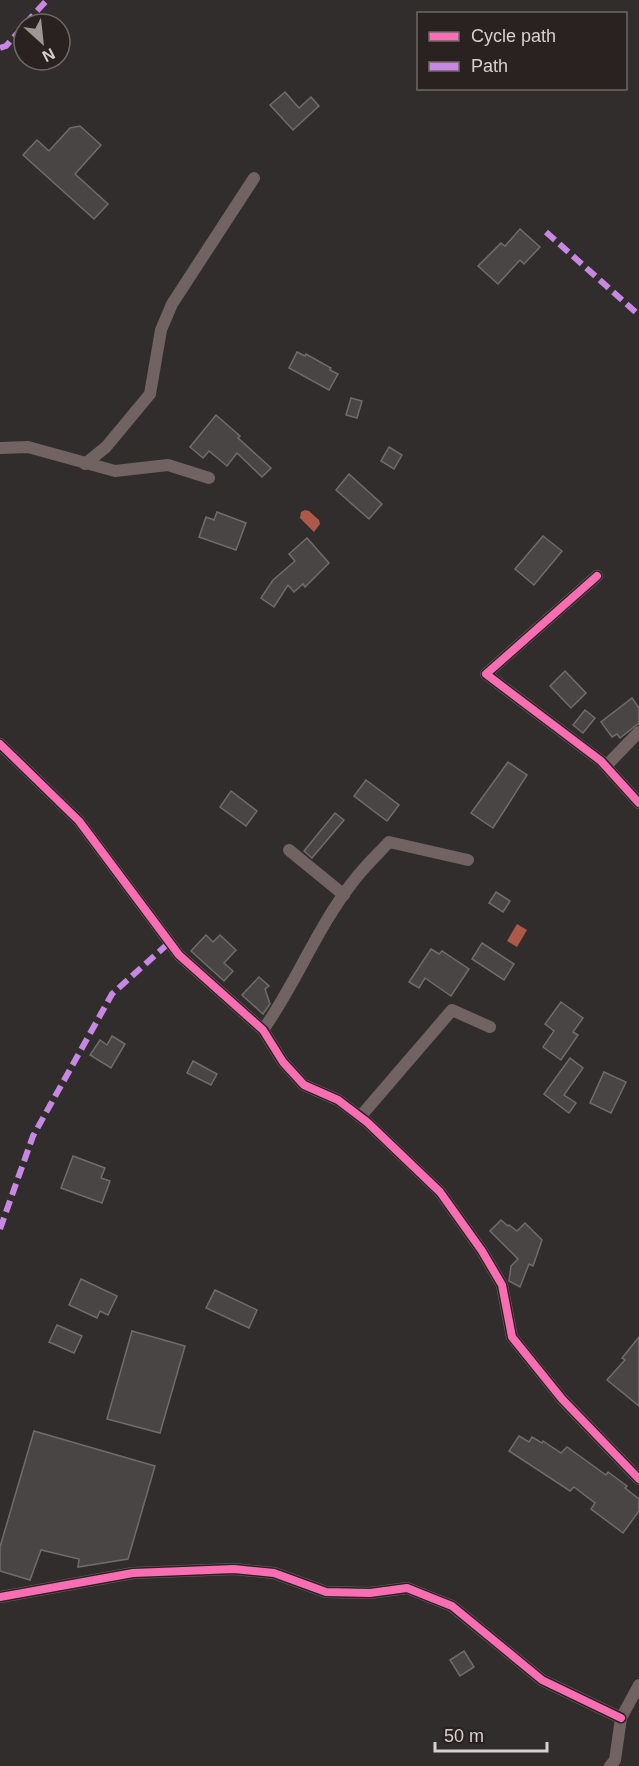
<svg xmlns="http://www.w3.org/2000/svg" width="639" height="1766" viewBox="0 0 639 1766" font-family="Arial,sans-serif">
<style>
.water{fill:#ad5949}
.building{fill:#494545;stroke:#716c6c;stroke-width:1.5}
.lines{fill:none;stroke-linecap:round;stroke-linejoin:round}
.minor{stroke:#706361;stroke-width:12}
.quiet{stroke:#c787e3;stroke-width:6;stroke-dasharray:12 6;stroke-linecap:butt}
.cycleway-casing{stroke:#2a2221;stroke-width:11}
.cycleway{stroke:#f96db3;stroke-width:8}
</style>
<rect width="100%" height="100%" fill="#322d2d"/>
<g class="water">
<path d="M 305,510 L 309,511 L 319,520 L 320,524 L 314,532 L 300,518 L 301,512 Z"/>
<path d="M 517,924 L 527,930 L 517,947 L 507,941 Z"/>
</g>
<g class="building">
<path d="M 285,92 L 299,108 L 311,97 L 319,106 L 293,130 L 270,105 Z"/>
<path d="M 80,126 L 101,145 L 75,174 L 108,204 L 94,219 L 23,155 L 37,140 L 49,151 L 70,128 Z"/>
<path d="M 520,229 L 540,247 L 524,264 L 520,260 L 498,284 L 478,266 L 501,243 L 505,246 Z"/>
<path d="M 297,352 L 305,356 L 306,354 L 331,368 L 330,370 L 338,374 L 329,390 L 289,368 Z"/>
<path d="M 351,398 L 362,401 L 357,418 L 346,415 Z"/>
<path d="M 216,415 L 240,436 L 238,438 L 271,468 L 262,477 L 237,453 L 227,466 L 209,451 L 203,458 L 190,447 Z"/>
<path d="M 389,447 L 402,455 L 394,469 L 381,461 Z"/>
<path d="M 349,474 L 382,504 L 369,519 L 336,490 Z"/>
<path d="M 217,512 L 246,523 L 236,550 L 199,537 L 206,517 L 214,520 Z"/>
<path d="M 543,536 L 562,551 L 534,585 L 515,569 Z"/>
<path d="M 307,538 L 329,563 L 305,587 L 303,584 L 294,592 L 288,585 L 274,607 L 261,598 L 273,580 L 295,561 L 289,554 Z"/>
<path d="M 565,671 L 586,693 L 571,708 L 550,686 Z"/>
<path d="M 632,698 L 639,708 L 639,723 L 620,738 L 617,734 L 612,737 L 601,722 Z"/>
<path d="M 585,710 L 595,718 L 583,733 L 573,725 Z"/>
<path d="M 508,762 L 527,775 L 493,828 L 471,813 Z"/>
<path d="M 366,780 L 399,805 L 387,821 L 354,796 Z"/>
<path d="M 231,791 L 257,811 L 246,826 L 220,807 Z"/>
<path d="M 335,813 L 344,820 L 312,858 L 304,851 Z"/>
<path d="M 496,892 L 510,901 L 503,912 L 489,903 Z"/>
<path d="M 206,935 L 213,942 L 220,935 L 236,950 L 224,963 L 233,971 L 224,981 L 191,951 Z"/>
<path d="M 482,943 L 514,964 L 504,980 L 472,959 Z"/>
<path d="M 431,949 L 439,954 L 442,951 L 469,969 L 451,996 L 425,978 L 419,988 L 409,982 Z"/>
<path d="M 259,977 L 269,986 L 265,989 L 270,1004 L 263,1014 L 242,995 Z"/>
<path d="M 561,1002 L 583,1018 L 573,1032 L 578,1035 L 561,1060 L 543,1047 L 554,1031 L 545,1024 Z"/>
<path d="M 112,1036 L 125,1044 L 111,1068 L 90,1055 L 100,1040 L 107,1045 Z"/>
<path d="M 570,1058 L 583,1068 L 564,1095 L 576,1103 L 569,1113 L 544,1094 Z"/>
<path d="M 193,1061 L 217,1074 L 211,1085 L 187,1073 Z"/>
<path d="M 604,1072 L 626,1082 L 611,1113 L 590,1103 Z"/>
<path d="M 73,1156 L 105,1168 L 101,1178 L 110,1181 L 102,1203 L 61,1188 Z"/>
<path d="M 501,1220 L 508,1226 L 509,1225 L 517,1231 L 525,1223 L 542,1240 L 533,1266 L 529,1264 L 520,1287 L 509,1281 L 511,1266 L 518,1259 L 490,1231 Z"/>
<path d="M 81,1279 L 117,1296 L 108,1315 L 100,1311 L 97,1318 L 69,1305 Z"/>
<path d="M 215,1290 L 257,1310 L 249,1328 L 206,1308 Z"/>
<path d="M 57,1325 L 82,1336 L 74,1353 L 49,1342 Z"/>
<path d="M 132,1331 L 185,1346 L 160,1433 L 107,1419 Z"/>
<path d="M 639,1337 L 639,1406 L 607,1380 L 625,1360 L 622,1358 Z"/>
<path d="M 34,1431 L 155,1466 L 128,1559 L 78,1567 L 79,1559 L 41,1550 L 30,1580 L 0,1571 L 0,1547 Z"/>
<path d="M 519,1436 L 529,1442 L 532,1437 L 542,1443 L 543,1441 L 561,1453 L 567,1447 L 606,1475 L 608,1472 L 627,1486 L 625,1488 L 639,1499 L 639,1511 L 623,1533 L 591,1509 L 595,1503 L 574,1487 L 570,1491 L 509,1451 Z"/>
<path d="M 464,1651 L 474,1667 L 460,1676 L 450,1660 Z"/>
</g>
<g class="lines">
<g class="minor">
<path d="M 0,448 L 28,447 L 115,471 L 168,465 L 209,478"/>
<path d="M 85,464 L 106,447 L 150,394 L 161,330 L 172,304 L 254,178"/>
<path d="M 597,576 L 486,674 L 601,761 L 639,803"/>
<path d="M 0,744 L 79,821 L 179,955 L 263,1030 L 283,1062 L 304,1085 L 338,1100 L 367,1122 L 440,1192 L 482,1251 L 502,1285 L 512,1337 L 562,1399 L 639,1479"/>
<path d="M 606,766 L 639,732"/>
<path d="M 289,850 L 344,895"/>
<path d="M 263,1030 C 296,983 317,928 352,883 C 363,868 377,855 389,842 L 468,860"/>
<path d="M 360,1117 L 452,1010 L 490,1027"/>
<path d="M 0,1597 L 133,1573 L 234,1569 L 274,1573 L 326,1592 L 370,1593 L 407,1588 L 452,1606 L 542,1680 L 621,1718"/>
<path d="M 610,1766 L 615,1760 L 621,1718 L 639,1685"/>
</g>
<g class="quiet">
<path d="M 25,24 L 47,0"/>
<path d="M 0,48 L 6,46 L 24,26"/>
<path d="M 546,232 L 639,315"/>
<path d="M 0,1229 L 33,1136 L 112,994 L 170,942"/>
</g>
<defs>
<g id="cycleway">
<path d="M 597,576 L 486,674 L 601,761 L 639,803"/>
<path d="M 0,744 L 79,821 L 179,955 L 263,1030 L 283,1062 L 304,1085 L 338,1100 L 367,1122 L 440,1192 L 482,1251 L 502,1285 L 512,1337 L 562,1399 L 639,1479"/>
<path d="M 0,1597 L 133,1573 L 234,1569 L 274,1573 L 326,1592 L 370,1593 L 407,1588 L 452,1606 L 542,1680 L 621,1718"/>
</g>
</defs>
<use href="#cycleway" class="cycleway-casing"/>
<use href="#cycleway" class="cycleway"/>
</g>
<rect x="417" y="12" width="210" height="78" fill="#2a2221" stroke="#6f6867" stroke-width="1.5"/>
<rect x="429" y="32" width="30" height="9" fill="#f96db3" stroke="#6f6867" stroke-width="1.5"/>
<text x="471" y="42" font-size="18" fill="#d6d0cf">Cycle path</text>
<rect x="429" y="62" width="30" height="9" fill="#c787e3" stroke="#6f6867" stroke-width="1.5"/>
<text x="471" y="72" font-size="18" fill="#d6d0cf">Path</text>
<g transform="translate(42 42) rotate(153)"><circle r="28" fill="#2a2221" stroke="#6f6867" stroke-width="1.5"/>
<path d="M0-4.5L10 22L0 15L-10 22Z" fill="#9d9796"/>
<text y="-9" font-size="16" font-weight="bold" text-anchor="middle" fill="#d6d0cf">N</text>
</g>
<path d="M435 1742v9h112v-9" fill="none" stroke="#d6d0cf" stroke-width="3"/>
<text x="444" y="1742" font-size="18" fill="#d6d0cf" stroke="#2a2221" stroke-width="4.5" paint-order="stroke">50 m</text>
</svg>
